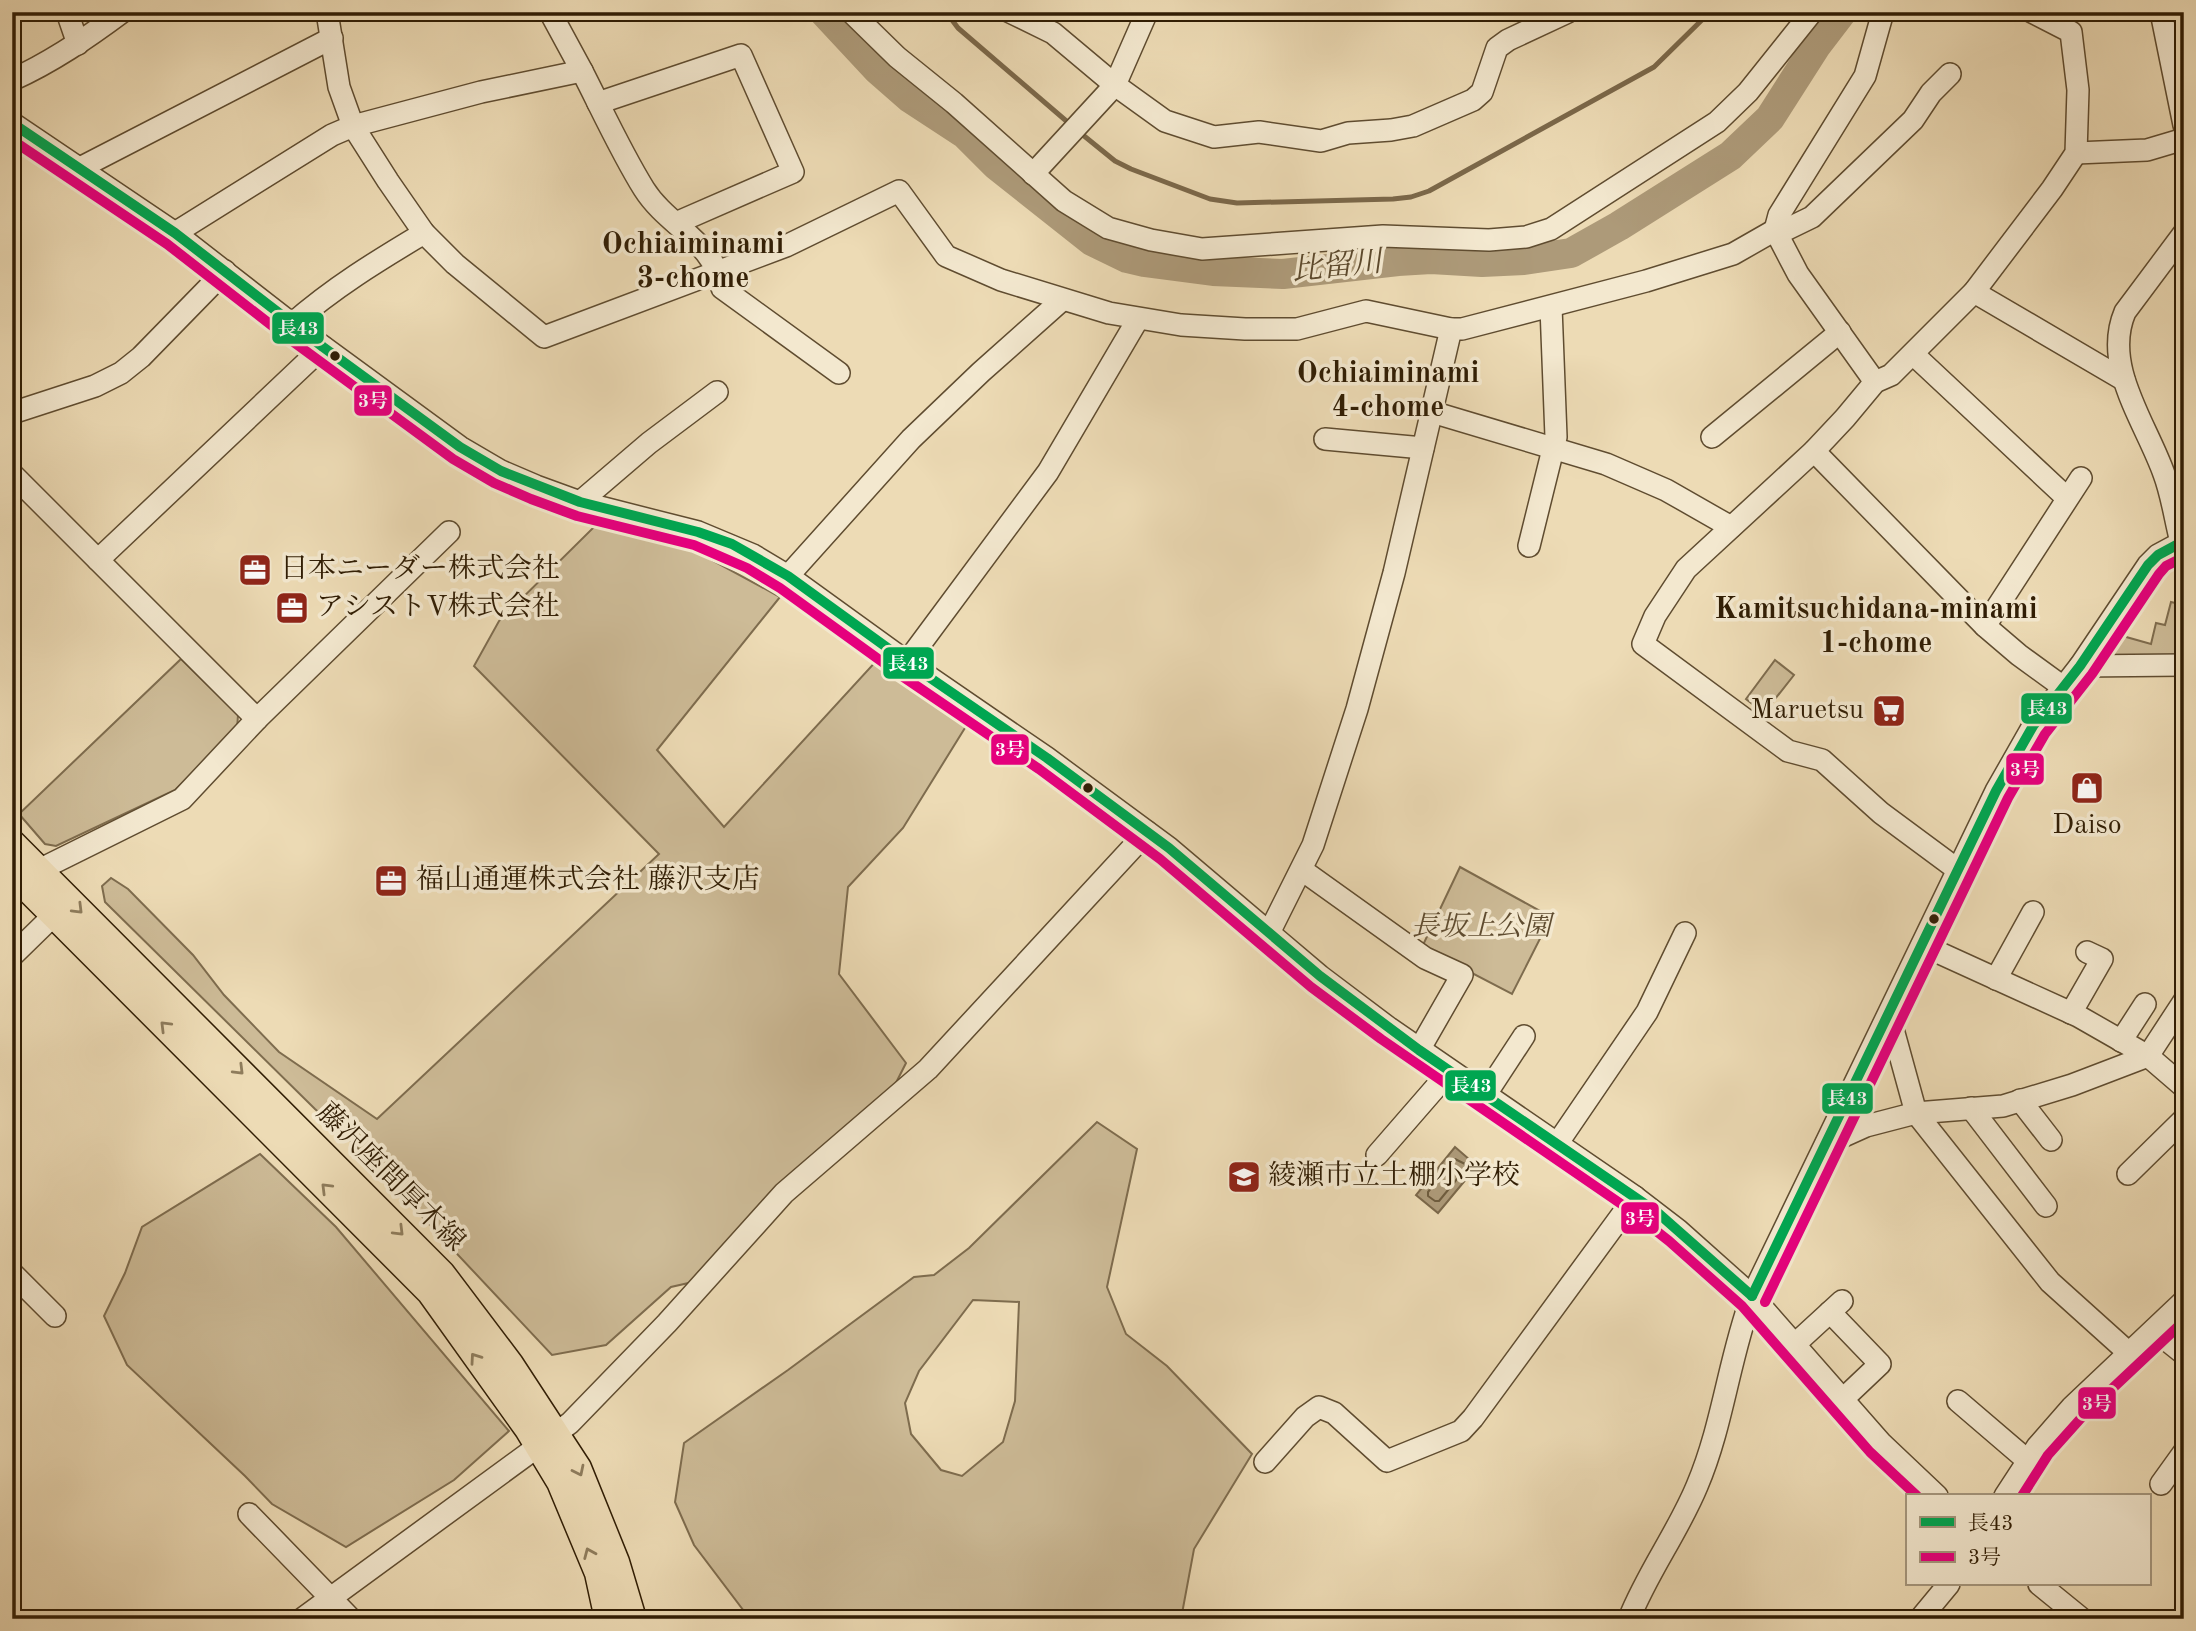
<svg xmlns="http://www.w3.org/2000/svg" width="2196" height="1631" viewBox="0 0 2196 1631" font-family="'Old Standard TT','Noto Serif JP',serif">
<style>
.green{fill:#cdbb97;stroke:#7e6c4e;stroke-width:2;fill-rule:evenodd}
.water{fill:#ad9a79;stroke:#7b684a;stroke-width:2}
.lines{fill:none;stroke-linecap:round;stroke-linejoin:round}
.shore{stroke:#6e5c3e;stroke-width:2}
.stream{stroke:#7b684a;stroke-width:5}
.river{stroke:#ad9a79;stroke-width:30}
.minor-casing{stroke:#5f4c30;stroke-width:24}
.major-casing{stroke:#301d04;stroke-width:29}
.minor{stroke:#f3e8cf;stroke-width:21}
.major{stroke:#eddbb5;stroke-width:26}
.bus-1-casing{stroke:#f3e8cf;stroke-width:16}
.bus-2-casing{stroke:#f3e8cf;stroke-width:16}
.bus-1{stroke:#00a651;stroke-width:10}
.bus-2{stroke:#e5007d;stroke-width:10}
.oneway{stroke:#8e7c5c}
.bus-dot{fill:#301d04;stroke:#f3e8cf;stroke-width:2.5}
.labels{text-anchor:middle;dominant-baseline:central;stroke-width:7;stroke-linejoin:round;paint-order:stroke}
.poi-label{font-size:28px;fill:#301d04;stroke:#f3e8cf;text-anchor:start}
.park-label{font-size:28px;font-style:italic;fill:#5f4c30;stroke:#f3e8cf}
.street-label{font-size:28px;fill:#301d04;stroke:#f3e8cf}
.neighbourhood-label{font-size:30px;font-weight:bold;fill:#301d04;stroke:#f3e8cf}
.water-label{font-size:30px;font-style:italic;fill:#5c492d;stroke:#f3e8cf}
.line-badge{stroke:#f3e8cf;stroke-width:2.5}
.badge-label{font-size:19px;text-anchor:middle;font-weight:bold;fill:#fff}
</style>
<rect width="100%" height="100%" fill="#eddbb5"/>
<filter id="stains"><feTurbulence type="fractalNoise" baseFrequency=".00286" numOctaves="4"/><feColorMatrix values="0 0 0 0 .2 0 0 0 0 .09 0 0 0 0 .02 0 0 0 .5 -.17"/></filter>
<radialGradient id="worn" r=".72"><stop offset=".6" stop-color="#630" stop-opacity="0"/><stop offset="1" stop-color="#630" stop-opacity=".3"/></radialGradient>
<g class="green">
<path d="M 598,523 L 686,546 L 780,597 L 657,750 L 724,827 L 878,659 L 968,723 L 903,828 L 848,887 L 839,974 L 906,1063 L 872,1130 L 778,1203 L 706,1279 L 671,1287 L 606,1345 L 552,1355 L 352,1142 L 315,1109 L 105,902 L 102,886 L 111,878 L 128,889 L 193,955 L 224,995 L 279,1052 L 377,1119 L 659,854 L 474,666 L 499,621 Z"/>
<path d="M 2171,602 L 2184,605 L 2184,661 L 2110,663 L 2105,654 L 2119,635 L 2151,644 L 2156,623 L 2165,625 Z"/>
<path d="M 181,659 L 238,715 L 237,729 L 175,790 L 56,846 L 45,844 L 19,814 Z"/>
<path d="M 1775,660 L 1794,675 L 1764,713 L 1746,699 Z"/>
<path d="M 1460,867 L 1551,917 L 1512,994 L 1422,947 Z"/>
<path d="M 1097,1122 L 1137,1149 L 1107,1287 L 1126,1334 L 1167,1366 L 1252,1454 L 1194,1549 L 1181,1619 L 750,1619 L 694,1545 L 675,1502 L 684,1443 L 788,1370 L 914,1277 L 934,1275 L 969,1248 ZM 973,1300 L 1019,1302 L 1015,1401 L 1003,1442 L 962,1476 L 941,1470 L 911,1434 L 905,1403 L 919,1371 Z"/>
<path d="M 260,1154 L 336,1227 L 509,1431 L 454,1480 L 346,1547 L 272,1504 L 245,1476 L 127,1365 L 104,1316 L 125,1273 L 142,1227 Z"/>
</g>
<path class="water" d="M 1455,1147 L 1477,1166 L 1438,1213 L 1416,1195 Z"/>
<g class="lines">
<path class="shore" d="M 1455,1159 L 1465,1164 L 1466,1168 L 1439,1201 L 1435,1201 L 1428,1196 L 1428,1192 Z"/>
<g class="stream">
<path d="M 946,12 L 958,28 L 1071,125"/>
<path d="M 1078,131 L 1115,161 L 1131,169 L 1210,199 L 1237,203 L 1393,199 L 1411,197 L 1429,191 L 1654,67 L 1710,12"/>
</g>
<path class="river" d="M 824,12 L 878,70 L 910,98 L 965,134 L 996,165 L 1092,241 L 1127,258 L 1144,262 L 1213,271 L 1283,274 L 1398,261 L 1431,259 L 1482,262 L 1524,260 L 1571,253 L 1619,226 L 1730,156 L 1770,118 L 1816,46 L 1842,12"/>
<defs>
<g id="minor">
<path d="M 67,12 L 78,44"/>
<path d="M 327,12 L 339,87 L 353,126 L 388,181 L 424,233 L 455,264 L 544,337 L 786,246 L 899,191 L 946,256 L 1001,280 L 1109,313 L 1181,325 L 1245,329 L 1297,329 L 1366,311 L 1451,329 L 1462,329 L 1646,281 L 1733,254 L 1775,230"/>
<path d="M 851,12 L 897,57 L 954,103 L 1064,201 L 1108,228 L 1151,240 L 1202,249 L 1383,236 L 1489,240 L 1526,237 L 1551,229 L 1717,122 L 1748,92 L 1812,12"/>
<path d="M 1010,12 L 1053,33 L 1115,85 L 1165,121 L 1214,137 L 1259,132 L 1321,141 L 1348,133 L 1391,130 L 1413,126 L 1473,100 L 1482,92 L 1497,48 L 1508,40 L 1568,12"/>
<path d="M 2161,12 L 2184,125"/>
<path d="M 582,71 C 602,110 621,152 644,189 C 668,227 714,241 722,288 L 839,373"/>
<path d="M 12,80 C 52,62 87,38 122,12"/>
<path d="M 598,103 L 741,55 L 793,172 L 676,223"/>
<path d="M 12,123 L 175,233 L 292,324 L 460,447 L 501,471 L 536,486 L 580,502 L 698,532 L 753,555 L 788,576 L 907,662 L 1047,758 L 1169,848 L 1320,976 L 1389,1028 L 1635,1197 L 1678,1230 L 1752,1296 L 1881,1443 L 1937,1496"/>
<path d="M 2076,153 L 2147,150 L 2184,139"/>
<path d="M 80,168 L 332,38"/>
<path d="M 1033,174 L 1115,85 L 1147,12"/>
<path d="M 175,233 L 332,135 L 353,126 L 481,92 L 582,71 L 550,12"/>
<path d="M 1777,234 L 1812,217 L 1913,120 L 1931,93 L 1950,74"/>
<path d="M 1974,292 L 2124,380"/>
<path d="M 292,324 C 333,288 377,261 424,233"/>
<path d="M 1913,354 L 2067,498"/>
<path d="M 1875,382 L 1798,274 L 1775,230 L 1779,215 L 1865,76 L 1883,12"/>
<path d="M 1432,412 L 1606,464 L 1666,490 L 1731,527"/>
<path d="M 12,413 L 95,386 L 121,373 L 141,357 L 225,271"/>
<path d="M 1712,437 L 1840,332"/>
<path d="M 1325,439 L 1423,448"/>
<path d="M 1814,451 L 1985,626 L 2019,655 L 2063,687"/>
<path d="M 12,474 L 257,719"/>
<path d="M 580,502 L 649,443 L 717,392"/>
<path d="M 2181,542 C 2175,519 2172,495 2164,474 C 2146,423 2102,366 2125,312 L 2184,233"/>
<path d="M 1529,546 L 1556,437 L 1551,307"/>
<path d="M 98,560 L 323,347"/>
<path d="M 788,576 L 911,439 L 981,372 L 1062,300"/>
<path d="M 1985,626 L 2081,478"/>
<path d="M 907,662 L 1048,472 L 1138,319"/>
<path d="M 2080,666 L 2184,665"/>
<path d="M 39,870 L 182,799 L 257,719 L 449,532"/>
<path d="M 1302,870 L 1425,958 L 1462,975 L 1419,1050"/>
<path d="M 1958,870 L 1881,813 L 1822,760 L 1788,751 L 1643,644 L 1655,616 L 1686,569 L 1814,451 L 1845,418 L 1875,382 L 1891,375 L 1974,292 L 2052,189 L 2076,153 L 2078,90 L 2071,32 L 2032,12"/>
<path d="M 1269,933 L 1313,845 L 1357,709 L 1394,573 L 1451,329"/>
<path d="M 1922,945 L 2078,1016 L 2148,1056 L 2184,1087"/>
<path d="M 12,956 L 54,915"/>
<path d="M 1996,979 L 2033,912"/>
<path d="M 2071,1013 L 2102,959 L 2087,952"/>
<path d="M 1883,1026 L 1894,1033 L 1916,1113 L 2050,1282 L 2130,1354"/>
<path d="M 2121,1041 L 2145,1004"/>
<path d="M 1486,1094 L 1524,1036"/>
<path d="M 2020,1100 L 2051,1140"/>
<path d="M 1971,1108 L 2046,1206"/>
<path d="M 1557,1144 L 1647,1012 L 1685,933"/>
<path d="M 1826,1144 L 1866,1126 L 1916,1113 L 2003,1106 L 2072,1085 L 2148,1056 L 2184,1001"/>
<path d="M 1377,1155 L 1450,1071"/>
<path d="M 2128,1174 L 2184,1119"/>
<path d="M 12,1273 L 55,1316"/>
<path d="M 1830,1312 L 1880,1364 L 1842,1400"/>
<path d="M 2154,1330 L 2184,1354"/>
<path d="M 1794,1345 L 1842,1301"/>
<path d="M 1958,1401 L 2028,1461"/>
<path d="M 1265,1462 L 1305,1417 L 1319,1407 L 1334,1413 L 1387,1461 L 1461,1431 L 1473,1418 L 1635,1197"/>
<path d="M 2161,1484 L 2184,1452"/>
<path d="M 2005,1496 L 2037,1447 L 2072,1407 L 2184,1301"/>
<path d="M 249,1514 L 351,1619"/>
<path d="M 2039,1584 L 2082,1619"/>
<path d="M 302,1619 L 570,1423 L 667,1323 L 784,1193 L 928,1069 L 1147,832"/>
<path d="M 1629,1619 C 1647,1573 1678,1532 1697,1486 C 1723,1425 1729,1358 1752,1296 L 1996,791 L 2033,726 L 2080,666 L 2148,565 L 2158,555 L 2184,541"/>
<path d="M 1920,1619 L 1949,1584"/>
</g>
<g id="major">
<path d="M 12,843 L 442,1274 L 510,1364 L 578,1468 L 616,1562 L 633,1619"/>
<path d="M 12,873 L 430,1292 L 528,1429 L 560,1482 L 598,1573 L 608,1619"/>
</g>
</defs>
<use href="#minor" class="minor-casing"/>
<use href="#major" class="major-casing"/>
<use href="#minor" class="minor"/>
<use href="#major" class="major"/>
<defs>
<g id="bus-1">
<path d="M 12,123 L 175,233 L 323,347 L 460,447 L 501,471 L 580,502 L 698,532 L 732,544 L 788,576 L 907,662 L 1047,758 L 1169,848 L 1320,976 L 1419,1050 L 1658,1213 L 1752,1296"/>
<path d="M 1752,1296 L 1996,791 L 2033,726 L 2080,666 L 2148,565 L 2158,555 L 2184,541"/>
</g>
<g id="bus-2">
<path d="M 12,140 L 167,244 L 284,335 L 453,459 L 494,483 L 531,499 L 577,516 L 694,545 L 747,568 L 780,588 L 899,674 L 1039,769 L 1160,859 L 1311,987 L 1381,1039 L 1627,1208 L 1669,1241 L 1742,1306 L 1870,1452 L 1917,1496"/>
<path d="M 1765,1302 L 2008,798 L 2045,734 L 2092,674 L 2159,574 L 2166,566 L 2184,557"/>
<path d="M 2022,1496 L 2048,1455 L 2082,1417 L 2184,1321"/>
</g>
</defs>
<use href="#bus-1" class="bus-1-casing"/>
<use href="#bus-2" class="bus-2-casing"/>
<use href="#bus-1" class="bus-1"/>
<use href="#bus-2" class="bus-2"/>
</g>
<defs><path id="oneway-chevron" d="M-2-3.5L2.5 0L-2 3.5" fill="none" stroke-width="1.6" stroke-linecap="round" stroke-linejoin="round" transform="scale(1.75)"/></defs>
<g class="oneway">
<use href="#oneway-chevron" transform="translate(78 909) rotate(45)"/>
<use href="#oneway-chevron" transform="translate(165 1026) rotate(-135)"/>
<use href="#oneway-chevron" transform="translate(239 1070) rotate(45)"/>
<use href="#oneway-chevron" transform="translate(326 1188) rotate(-135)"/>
<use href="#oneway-chevron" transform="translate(399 1231) rotate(45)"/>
<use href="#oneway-chevron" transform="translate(475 1358) rotate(-125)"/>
<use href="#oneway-chevron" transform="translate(579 1471) rotate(64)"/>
<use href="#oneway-chevron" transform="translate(589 1553) rotate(-113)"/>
</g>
<defs>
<symbol id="office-square" viewBox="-11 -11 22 22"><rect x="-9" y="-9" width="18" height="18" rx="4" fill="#8f2418" stroke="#f3e8cf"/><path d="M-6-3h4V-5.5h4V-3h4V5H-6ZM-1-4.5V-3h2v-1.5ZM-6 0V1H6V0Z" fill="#fff"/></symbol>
<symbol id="supermarket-square" viewBox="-11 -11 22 22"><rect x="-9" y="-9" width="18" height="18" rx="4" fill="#8f2418" stroke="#f3e8cf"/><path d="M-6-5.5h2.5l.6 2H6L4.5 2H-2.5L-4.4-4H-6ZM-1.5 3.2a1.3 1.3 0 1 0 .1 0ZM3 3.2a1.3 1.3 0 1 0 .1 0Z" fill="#fff"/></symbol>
<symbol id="shop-square" viewBox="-11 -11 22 22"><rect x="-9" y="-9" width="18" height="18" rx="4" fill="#8f2418" stroke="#f3e8cf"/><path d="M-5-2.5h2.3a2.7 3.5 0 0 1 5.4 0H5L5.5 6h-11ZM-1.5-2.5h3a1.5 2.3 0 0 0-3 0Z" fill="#fff"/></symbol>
<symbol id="school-square" viewBox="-11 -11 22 22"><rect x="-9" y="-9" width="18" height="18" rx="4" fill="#8f2418" stroke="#f3e8cf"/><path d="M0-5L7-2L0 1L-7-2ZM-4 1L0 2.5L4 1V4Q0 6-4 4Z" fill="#fff"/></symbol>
</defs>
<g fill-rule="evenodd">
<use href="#office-square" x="236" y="551" width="38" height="38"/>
<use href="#office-square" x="273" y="589" width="38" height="38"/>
<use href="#supermarket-square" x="1870" y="692" width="38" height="38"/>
<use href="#shop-square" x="2068" y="769" width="38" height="38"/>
<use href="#office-square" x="372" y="862" width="38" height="38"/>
<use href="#school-square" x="1225" y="1158" width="38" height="38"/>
</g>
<g class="bus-dot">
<circle cx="335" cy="356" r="6"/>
<circle cx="1088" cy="788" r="6"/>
<circle cx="1934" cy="919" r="6"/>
</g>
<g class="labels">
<g class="poi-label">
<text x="280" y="570">日本ニーダー株式会社</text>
<text x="316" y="608">アシストV株式会社</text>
<text x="1864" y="711" text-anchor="end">Maruetsu</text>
<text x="2087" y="826" text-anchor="middle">Daiso</text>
<text x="416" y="881">福山通運株式会社 藤沢支店</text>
<text x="1268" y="1177">綾瀬市立土棚小学校</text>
</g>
<g class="park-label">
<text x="1481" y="928">長坂上公園</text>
</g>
<g class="street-label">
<text transform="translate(390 1178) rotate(45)">藤沢座間厚木線</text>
</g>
<g class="neighbourhood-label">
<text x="693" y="245">Ochiaiminami<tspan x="693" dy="34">3-chome</tspan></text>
<text x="1388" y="374">Ochiaiminami<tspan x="1388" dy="34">4-chome</tspan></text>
<text x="1876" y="610">Kamitsuchidana-minami<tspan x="1876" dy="34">1-chome</tspan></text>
</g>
<g class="water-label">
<text transform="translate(1337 267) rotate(-6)">比留川</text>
</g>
</g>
<g class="line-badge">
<rect x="271" y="311" width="54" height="34" rx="7" fill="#00a651"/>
<rect x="353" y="384" width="40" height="33" rx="7" fill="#e5007d"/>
<rect x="882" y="646" width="53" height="34" rx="7" fill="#00a651"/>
<rect x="2020" y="692" width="53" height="33" rx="7" fill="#00a651"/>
<rect x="990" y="733" width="40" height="33" rx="7" fill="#e5007d"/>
<rect x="2005" y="752" width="40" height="34" rx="7" fill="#e5007d"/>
<rect x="1444" y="1069" width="53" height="33" rx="7" fill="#00a651"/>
<rect x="1821" y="1082" width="53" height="33" rx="7" fill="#00a651"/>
<rect x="1620" y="1201" width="40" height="34" rx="7" fill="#e5007d"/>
<rect x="2077" y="1386" width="40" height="34" rx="7" fill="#e5007d"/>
</g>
<g class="badge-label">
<text x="298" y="335">長43</text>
<text x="373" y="407">3号</text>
<text x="908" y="670">長43</text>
<text x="2047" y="715">長43</text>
<text x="1010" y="756">3号</text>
<text x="2025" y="776">3号</text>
<text x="1471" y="1092">長43</text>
<text x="1847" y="1105">長43</text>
<text x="1640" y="1225">3号</text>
<text x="2097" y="1410">3号</text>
</g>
<rect width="2196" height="1631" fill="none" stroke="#eddbb5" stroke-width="42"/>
<rect x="14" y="14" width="2168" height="1603" fill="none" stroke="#301d04" stroke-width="3.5"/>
<rect x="21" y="21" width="2154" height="1589" fill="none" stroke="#301d04" stroke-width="2"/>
<rect x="1906" y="1494" width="245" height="91" fill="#f3e8cf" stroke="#a5977e" stroke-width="2"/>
<rect x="1920" y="1517" width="35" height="10" fill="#00a651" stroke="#a5977e" stroke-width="2"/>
<text x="1968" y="1530" font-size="21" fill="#301d04">長43</text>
<rect x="1920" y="1552" width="35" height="10" fill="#e5007d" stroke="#a5977e" stroke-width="2"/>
<text x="1968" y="1564" font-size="21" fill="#301d04">3号</text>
<rect width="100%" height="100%" filter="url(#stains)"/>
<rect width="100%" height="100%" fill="url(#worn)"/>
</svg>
